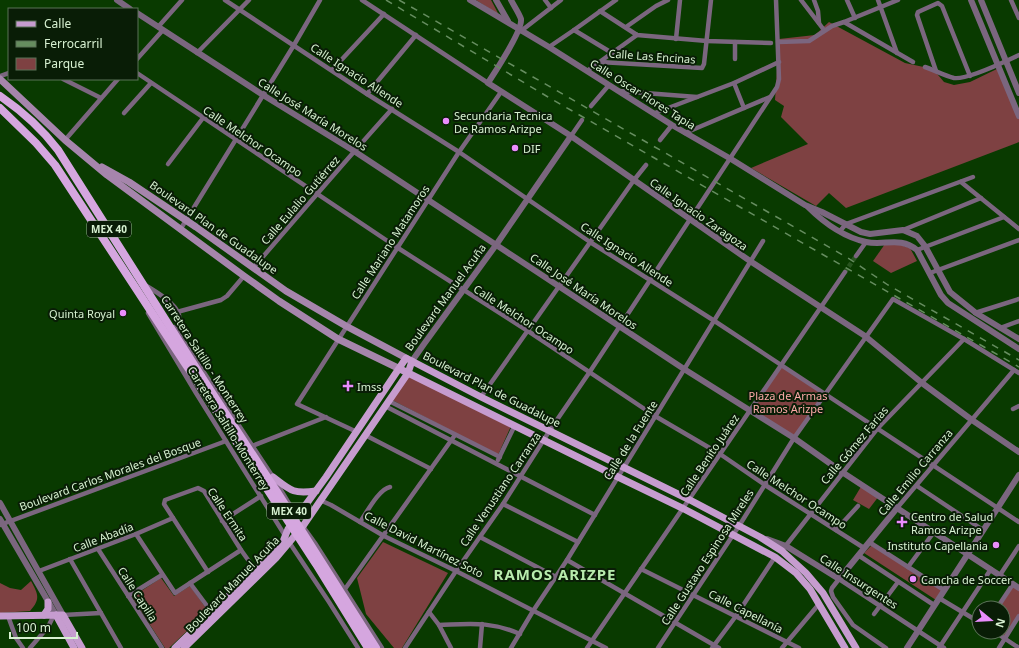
<svg xmlns="http://www.w3.org/2000/svg" width="1019" height="648" viewBox="0 0 1019 648" font-family="'Noto Sans',sans-serif">
<style>
.green{fill:#7e4142}
.lines{fill:none;stroke-linecap:round;stroke-linejoin:round}
.minor-tunnel{stroke:#28551f;stroke-width:4.5;stroke-dasharray:4.5 2;stroke-linecap:butt}
.minor{stroke:#7b667f;stroke-width:4.5}
.tertiary{stroke:#7b667f;stroke-width:6}
.secondary{stroke:#a685ac;stroke-width:7}
.primary{stroke:#c69ccf;stroke-width:7}
.trunk{stroke:#d5a6df;stroke-width:8}
.rail{stroke:#668d5f;stroke-width:1.5;stroke-dasharray:7 7;stroke-linecap:butt}
.trunk-bridge{stroke:#d5a6df;stroke-width:8}
.poi-dot{fill:#ea8dfd;stroke:#091d06;stroke-width:1.5}
.labels{text-anchor:middle;dominant-baseline:central;stroke-width:4;stroke-linejoin:round;paint-order:stroke}
.shield{fill:#091d06;stroke:#99b194;stroke-width:1}
.shield-label{font-size:10px;font-weight:bold;fill:#d7f1d1}
.street-label{font-size:11px;fill:#d7f1d1;stroke:#091d06}
.poi-label{font-size:11px;fill:#d7f1d1;stroke:#091d06;text-anchor:start}
.park-label{font-size:11px;fill:#fba9a7;stroke:#091d06}
.district-label{font-size:15px;font-weight:bold;letter-spacing:1px;fill:#b8ecad;stroke:#091d06}
</style>
<rect width="100%" height="100%" fill="#093a00"/>
<g class="green">
<path d="M 476,0 L 491,0 L 499,15 Z"/>
<path d="M 829,22 L 905,63 L 933,69 L 944,82 L 954,85 L 970,82 L 1001,67 L 1019,116 L 1019,142 L 846,208 L 829,193 L 816,206 L 751,168 L 808,144 L 781,117 L 784,106 L 775,100 L 779,39 L 815,35 Z"/>
<path d="M 885,244 L 898,244 L 910,248 L 917,261 L 891,273 L 873,261 Z"/>
<path d="M 782,366 L 825,395 L 794,438 L 752,410 Z"/>
<path d="M 409,375 L 511,426 L 498,455 L 392,400 Z"/>
<path d="M 862,485 L 879,496 L 869,509 L 853,500 Z"/>
<path d="M 383,542 L 448,573 L 402,648 L 394,648 L 366,614 L 357,578 Z"/>
<path d="M 872,545 L 942,590 L 936,600 L 864,553 Z"/>
<path d="M 161,578 L 174,596 L 190,586 L 208,611 L 169,648 L 165,648 L 132,597 Z"/>
<path d="M 31,581 C 38,594 41,599 30,611 L 0,613 L 0,583 L 10,588 L 21,590 Z"/>
<path d="M 1013,585 L 1019,589 L 1019,614 L 1004,638 L 996,632 L 1003,632 L 1003,608 L 998,608 Z"/>
</g>
<g class="lines">
<path class="minor-tunnel" d="M 845,272 L 856,256"/>
<g class="minor">
<path d="M 225,0 L 367,94 L 459,152 L 590,242 L 713,320 L 1019,522"/>
<path d="M 362,0 L 488,83"/>
<path d="M 545,0 L 551,8"/>
<path d="M 801,0 L 824,30"/>
<path d="M 814,0 L 818,11 L 819,23"/>
<path d="M 847,0 L 855,18"/>
<path d="M 878,0 L 897,53"/>
<path d="M 1011,0 L 1019,18"/>
<path d="M 600,11 L 637,35 L 707,41 L 771,43"/>
<path d="M 844,22 L 913,62"/>
<path d="M 158,27 L 182,0"/>
<path d="M 626,27 L 656,6 L 668,0"/>
<path d="M 574,30 L 612,53"/>
<path d="M 521,31 L 561,0"/>
<path d="M 676,39 L 680,0"/>
<path d="M 778,42 L 809,41 L 832,26 L 844,22 L 898,0"/>
<path d="M 549,47 L 574,30 L 616,0"/>
<path d="M 197,53 L 249,0"/>
<path d="M 137,59 L 163,30"/>
<path d="M 735,59 L 735,42"/>
<path d="M 600,62 L 702,68 L 704,64 L 711,0"/>
<path d="M 925,67 C 934,70 945,76 954,78 C 968,80 1006,61 1019,55"/>
<path d="M 332,70 L 384,14"/>
<path d="M 587,71 L 637,35"/>
<path d="M 936,71 L 917,15 L 918,12 L 938,3 L 942,6 L 970,76"/>
<path d="M 137,73 L 398,248 L 528,331 L 655,416 L 720,454 L 765,485 L 864,548"/>
<path d="M 0,76 L 9,73"/>
<path d="M 63,79 L 101,98"/>
<path d="M 734,83 L 744,108"/>
<path d="M 619,91 L 697,97"/>
<path d="M 367,94 L 416,35"/>
<path d="M 591,106 L 609,85"/>
<path d="M 124,113 L 151,83"/>
<path d="M 655,113 L 734,83 L 779,62"/>
<path d="M 685,133 L 770,97"/>
<path d="M 571,136 L 582,120"/>
<path d="M 65,140 L 118,79"/>
<path d="M 660,140 L 672,125"/>
<path d="M 168,164 L 203,118"/>
<path d="M 961,182 L 1019,229"/>
<path d="M 180,230 L 294,45 L 320,0"/>
<path d="M 903,230 L 981,198"/>
<path d="M 840,231 L 846,224 L 973,177"/>
<path d="M 917,250 L 1004,217"/>
<path d="M 856,256 L 866,242"/>
<path d="M 254,267 C 300,214 345,161 392,109"/>
<path d="M 930,273 L 1019,240"/>
<path d="M 145,285 C 155,291 176,303 179,315 C 180,320 178,326 178,331"/>
<path d="M 177,312 L 221,300 L 227,296 L 244,276"/>
<path d="M 148,313 L 196,393 L 289,542 L 329,602 L 358,648"/>
<path d="M 975,313 L 1019,299"/>
<path d="M 174,327 L 273,477 L 296,515"/>
<path d="M 1000,328 L 1019,321"/>
<path d="M 481,397 L 634,180 L 646,165"/>
<path d="M 389,401 L 500,457"/>
<path d="M 385,406 L 595,515"/>
<path d="M 1013,409 L 1019,406"/>
<path d="M 357,432 L 297,404 L 459,152 L 501,92"/>
<path d="M 365,435 L 431,469"/>
<path d="M 252,446 L 326,417"/>
<path d="M 498,460 L 515,425"/>
<path d="M 917,486 L 983,530"/>
<path d="M 320,500 L 331,505 L 384,536 L 456,571 L 606,648"/>
<path d="M 503,504 L 578,542"/>
<path d="M 897,508 L 1014,370"/>
<path d="M 222,521 L 261,496"/>
<path d="M 360,522 C 367,512 379,489 390,487"/>
<path d="M 0,525 L 226,441"/>
<path d="M 302,525 L 315,543 L 382,648"/>
<path d="M 836,530 L 858,506"/>
<path d="M 136,534 L 175,593 L 241,550"/>
<path d="M 480,537 L 556,577"/>
<path d="M 869,542 L 944,590"/>
<path d="M 784,548 L 877,429 L 964,339"/>
<path d="M 98,549 L 162,648"/>
<path d="M 858,555 L 934,605"/>
<path d="M 70,559 L 121,648"/>
<path d="M 567,560 L 719,648"/>
<path d="M 908,567 L 934,532"/>
<path d="M 641,569 L 799,648"/>
<path d="M 39,571 L 136,534 L 173,518"/>
<path d="M 208,572 L 164,504 L 165,500 L 198,488 L 204,491 L 241,550 L 256,571"/>
<path d="M 1000,575 L 1019,546"/>
<path d="M 190,583 L 213,614"/>
<path d="M 345,589 L 455,435"/>
<path d="M 128,596 L 162,575"/>
<path d="M 939,598 L 979,622"/>
<path d="M 997,608 L 1013,584"/>
<path d="M 429,612 L 439,625 C 470,624 491,621 520,634"/>
<path d="M 874,614 L 898,582"/>
<path d="M 63,615 L 101,613"/>
<path d="M 8,616 L 16,638 L 23,648"/>
<path d="M 439,625 L 451,648"/>
<path d="M 995,632 L 1019,648"/>
<path d="M 30,648 L 48,627 L 54,615"/>
<path d="M 405,648 L 456,571 L 503,504 L 550,430 L 589,373 L 777,87 L 779,79 L 776,0"/>
<path d="M 480,648 L 482,624"/>
<path d="M 511,648 L 533,611 L 567,560 L 763,241"/>
<path d="M 587,648 L 845,272"/>
<path d="M 658,648 L 739,526 L 794,438 L 893,299 L 964,339 L 1019,373"/>
<path d="M 712,648 L 736,616 L 775,557"/>
<path d="M 782,648 L 819,604"/>
<path d="M 886,648 L 853,625 L 833,597 L 831,591 L 832,588 L 839,579 L 944,648"/>
<path d="M 939,648 L 991,569"/>
<path d="M 999,648 L 1019,616"/>
</g>
<g class="tertiary">
<path d="M 117,0 L 130,9"/>
<path d="M 470,0 L 549,47 L 672,125 L 731,159 L 805,205 L 822,212 L 861,232 L 870,234 L 903,230 L 917,236 L 925,246 L 950,292 L 976,313 L 1019,339"/>
<path d="M 496,0 L 508,21"/>
<path d="M 511,0 C 514,6 519,13 521,19 C 523,30 495,72 488,83 L 571,136 L 750,261 L 865,336 L 922,383 L 972,420 L 1019,452"/>
<path d="M 971,0 L 1019,116"/>
<path d="M 981,0 L 1019,93"/>
<path d="M 137,13 L 263,95 L 354,151 L 684,369 L 794,438 L 842,472 L 1019,588"/>
<path d="M 808,207 C 823,222 844,237 866,242 C 885,246 900,236 917,250 L 941,295 L 948,303 L 1019,349"/>
<path d="M 412,361 L 424,344 L 496,245 L 571,136"/>
<path d="M 0,503 L 63,615"/>
<path d="M 0,519 L 56,615"/>
<path d="M 767,539 L 786,546 L 839,579 L 897,508"/>
<path d="M 907,648 L 1019,475"/>
</g>
<g class="secondary">
<path d="M 0,79 L 65,140 L 107,175 L 244,276 L 279,301 L 338,339 L 400,369"/>
<path d="M 102,167 L 129,182 L 196,227 L 286,291 L 346,326 L 406,358"/>
</g>
<g class="primary">
<path d="M 400,369 L 618,477 L 684,509 L 775,557 L 796,573 L 810,589 L 845,648"/>
<path d="M 273,477 C 291,491 293,494 316,491"/>
<path d="M 44,615 L 48,609 L 48,602"/>
<path d="M 56,615 L 74,648"/>
<path d="M 0,616 L 63,615 L 82,648"/>
<path d="M 175,648 L 282,544 L 288,529 L 326,477 L 406,358 L 481,397 L 690,500 L 760,537 L 782,551 L 806,573 L 823,593 L 856,648"/>
<path d="M 184,648 L 276,558 L 303,526 L 408,373 L 412,361"/>
</g>
<g class="trunk">
<path d="M 0,96 C 22,111 42,129 58,150 L 201,376"/>
<path d="M 0,108 L 36,143 L 55,165 L 194,377"/>
</g>
<g class="rail">
<path d="M 386,0 L 548,97 L 1019,367"/>
<path d="M 399,0 L 848,258 L 888,285 L 1019,360"/>
</g>
<g class="trunk-bridge">
<path d="M 201,376 L 277,492 L 376,648"/>
<path d="M 194,377 L 316,564 L 368,648"/>
</g>
</g>
<g class="poi-dot">
<circle cx="446" cy="121" r="4"/>
<circle cx="515" cy="148" r="4"/>
<circle cx="123" cy="313" r="4"/>
<path d="M346 380h4v4h4v4h-4v4h-4v-4h-4v-4h4z"/>
<path d="M900 516h4v4h4v4h-4v4h-4v-4h-4v-4h4z"/>
<circle cx="996" cy="545" r="4"/>
<circle cx="913" cy="579" r="4"/>
</g>
<g class="labels">
<g class="shield">
<rect x="87" y="221" width="44" height="16" rx="3"/>
<rect x="267" y="503" width="44" height="16" rx="3"/>
</g>
<g class="shield-label">
<text x="109" y="229">MEX 40</text>
<text x="289" y="511">MEX 40</text>
</g>
<g class="street-label">
<text transform="translate(652 56) rotate(4)">Calle Las Encinas</text>
<text transform="translate(357 75) rotate(33)">Calle Ignacio Allende</text>
<text transform="translate(643 94) rotate(32)">Calle Oscar Flores Tapia</text>
<text transform="translate(313 114) rotate(32)">Calle José María Morelos</text>
<text transform="translate(253 141) rotate(34)">Calle Melchor Ocampo</text>
<text transform="translate(300 200) rotate(-49)">Calle Eulalio Gutiérrez</text>
<text transform="translate(699 214) rotate(35)">Calle Ignacio Zaragoza</text>
<text transform="translate(214 227) rotate(35)">Boulevard Plan de Guadalupe</text>
<text transform="translate(390 242) rotate(-57)">Calle Mariano Matamoros</text>
<text transform="translate(627 254) rotate(33)">Calle Ignacio Allende</text>
<text transform="translate(584 291) rotate(34)">Calle José María Morelos</text>
<text transform="translate(445 297) rotate(-54)">Boulevard Manuel Acuña</text>
<text transform="translate(524 319) rotate(33)">Calle Melchor Ocampo</text>
<text transform="translate(205 359) rotate(57)">Carretera Saltillo - Monterrey</text>
<text transform="translate(492 389) rotate(27)">Boulevard Plan de Guadalupe</text>
<text transform="translate(229 428) rotate(58)">Carretera Saltillo-Monterrey</text>
<text transform="translate(630 440) rotate(-58)">Calle de la Fuente</text>
<text transform="translate(854 445) rotate(-50)">Calle Gómez Farías</text>
<text transform="translate(709 455) rotate(-56)">Calle Benito Juárez</text>
<text transform="translate(915 472) rotate(-50)">Calle Emilio Carranza</text>
<text transform="translate(110 474) rotate(-20)">Boulevard Carlos Morales del Bosque</text>
<text transform="translate(500 489) rotate(-56)">Calle Venustiano Carranza</text>
<text transform="translate(797 494) rotate(33)">Calle Melchor Ocampo</text>
<text transform="translate(228 514) rotate(56)">Calle Ermita</text>
<text transform="translate(103 537) rotate(-21)">Calle Abadía</text>
<text transform="translate(424 544) rotate(27)">Calle David Martínez Soto</text>
<text transform="translate(707 557) rotate(-57)">Calle Gustavo Espinosa Mireles</text>
<text transform="translate(859 581) rotate(33)">Calle Insurgentes</text>
<text transform="translate(232 584) rotate(-46)">Boulevard Manuel Acuña</text>
<text transform="translate(138 594) rotate(57)">Calle Capilla</text>
<text transform="translate(746 611) rotate(27)">Calle Capellanía</text>
</g>
<g class="poi-label">
<text x="454" y="115">Secundaria Tecnica<tspan x="454" dy="13">De Ramos Arizpe</tspan></text>
<text x="523" y="148">DIF</text>
<text x="115" y="313" text-anchor="end">Quinta Royal</text>
<text x="357" y="386">Imss</text>
<text x="911" y="516">Centro de Salud<tspan x="911" dy="13">Ramos Arizpe</tspan></text>
<text x="988" y="545" text-anchor="end">Instituto Capellania</text>
<text x="921" y="579">Cancha de Soccer</text>
</g>
<g class="park-label">
<text x="788" y="395">Plaza de Armas<tspan x="788" dy="13">Ramos Arizpe</tspan></text>
</g>
<g class="district-label">
<text x="555" y="574">RAMOS ARIZPE</text>
</g>
</g>
<rect x="8" y="8" width="130" height="72" fill="#091d06" stroke="#5b7257"/>
<rect x="16" y="21" width="20" height="6" fill="#c69ccf" stroke="#5b7257"/>
<text x="44" y="28" font-size="12" fill="#d7f1d1">Calle</text>
<rect x="16" y="41" width="20" height="6" fill="#668d5f" stroke="#5b7257"/>
<text x="44" y="48" font-size="12" fill="#d7f1d1">Ferrocarril</text>
<rect x="16" y="58" width="20" height="12" fill="#7e4142" stroke="#5b7257"/>
<text x="44" y="68" font-size="12" fill="#d7f1d1">Parque</text>
<g transform="translate(991 620) rotate(108)"><circle r="19" fill="#091d06" stroke="#5b7257"/>
<path d="M0-3L7 15L0 10L-7 15Z" fill="#ea8dfd"/>
<text y="-6" font-size="11" font-weight="bold" text-anchor="middle" fill="#d7f1d1">N</text>
</g>
<path d="M10 632v6h67v-6" fill="none" stroke="#d7f1d1" stroke-width="2"/>
<text x="16" y="632" font-size="12" fill="#d7f1d1" stroke="#091d06" stroke-width="3" paint-order="stroke">100 m</text>
</svg>
